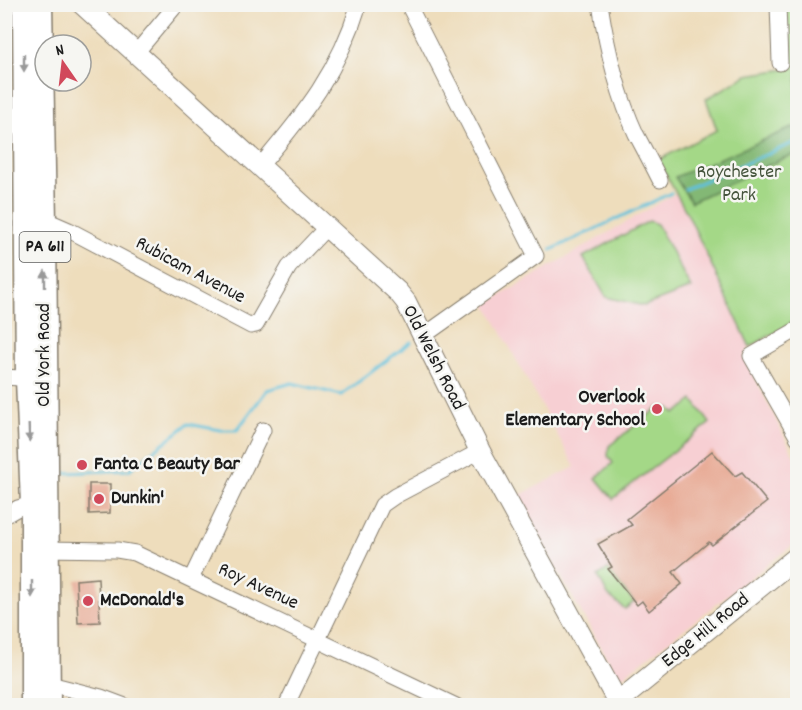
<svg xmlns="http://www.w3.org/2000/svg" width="802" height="710" viewBox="0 0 802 710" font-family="Dekko,sans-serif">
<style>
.built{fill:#f7cfd3}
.green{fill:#a4d887;stroke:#607a52;stroke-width:1.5}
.forest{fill:#83b874;stroke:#506a48;stroke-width:1.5}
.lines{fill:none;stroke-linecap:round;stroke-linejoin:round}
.stream{stroke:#5ec1dc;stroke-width:3}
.building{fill:#e8ac97}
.minor-casing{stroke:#857c6c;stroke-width:17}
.major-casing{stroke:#857c6c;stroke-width:22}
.highway-casing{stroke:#857c6c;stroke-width:25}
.minor{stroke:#fff;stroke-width:15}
.major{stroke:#fff;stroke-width:20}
.highway{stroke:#fff;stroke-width:22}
.oneway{fill:#999}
.poi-dot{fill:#d1495b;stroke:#f6f6f2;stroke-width:2}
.labels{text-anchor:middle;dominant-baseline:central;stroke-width:5;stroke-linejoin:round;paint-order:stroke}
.shield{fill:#f6f6f2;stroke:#5d5d5c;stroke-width:1.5}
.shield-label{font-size:18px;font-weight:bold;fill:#1c1c1c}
.park-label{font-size:20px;fill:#45543c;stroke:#f6f6f2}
.street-label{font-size:20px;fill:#1c1c1c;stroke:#f6f6f2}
.poi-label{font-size:20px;font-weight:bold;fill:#1c1c1c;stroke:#f6f6f2;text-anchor:start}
</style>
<rect width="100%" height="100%" fill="#f6f6f2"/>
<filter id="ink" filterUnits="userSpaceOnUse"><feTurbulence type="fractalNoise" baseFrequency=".0167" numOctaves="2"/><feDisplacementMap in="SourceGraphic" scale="12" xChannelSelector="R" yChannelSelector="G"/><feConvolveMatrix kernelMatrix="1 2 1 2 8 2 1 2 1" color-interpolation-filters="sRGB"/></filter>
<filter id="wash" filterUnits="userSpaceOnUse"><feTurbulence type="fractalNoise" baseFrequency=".008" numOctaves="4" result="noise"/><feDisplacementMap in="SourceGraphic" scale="24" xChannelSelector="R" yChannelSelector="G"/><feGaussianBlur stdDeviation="1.35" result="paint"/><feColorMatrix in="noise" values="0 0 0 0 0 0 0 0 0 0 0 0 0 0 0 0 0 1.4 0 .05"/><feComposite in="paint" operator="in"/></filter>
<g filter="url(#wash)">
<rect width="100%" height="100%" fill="#eeddbc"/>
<path class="built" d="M 676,193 L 689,217 L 750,347 L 744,356 L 797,462 L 797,542 L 619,679 L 516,497 L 575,467 L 486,304 Z"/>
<g class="green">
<path d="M 784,5 L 797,5 L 797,320 L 750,347 L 689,217 L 658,160 L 717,130 L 706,99 L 747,75 L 786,69 L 784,53 Z"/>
<path d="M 649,221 L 657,224 L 691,288 L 644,306 L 606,297 L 583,257 Z"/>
<path d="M 693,400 L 710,423 L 613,499 L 596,478 L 613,463 L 608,456 L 609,446 L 659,407 L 670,408 L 675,414 Z"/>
<path d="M 608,569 L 634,602 L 625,609 L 608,595 L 598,576 Z"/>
</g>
<path class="forest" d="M 797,126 L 797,154 L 784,158 L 691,202 L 675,177 Z"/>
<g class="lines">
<g class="stream">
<path d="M 685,189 L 798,141"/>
<path d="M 551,250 L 671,193"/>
<path d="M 64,473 L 129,470 L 188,424 L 220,430 L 237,430 L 267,390 L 292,383 L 341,395 L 411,342"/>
</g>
</g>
<g id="blocks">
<g class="building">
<path d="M 712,451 L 735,476 L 742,472 L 767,502 L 712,545 L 709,542 L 673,572 L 682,584 L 649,611 L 642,601 L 637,605 L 608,569 L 612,567 L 598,544 L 632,525 L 627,519 Z"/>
<path d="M 89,484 L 110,484 L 110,513 L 89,514 Z"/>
<path d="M 98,578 L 100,622 L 78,623 L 76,580 Z"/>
</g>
</g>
</g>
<g filter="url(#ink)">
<use href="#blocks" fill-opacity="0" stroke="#857c6c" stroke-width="1.5"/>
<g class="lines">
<defs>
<g id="minor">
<path d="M 408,4 L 536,256 L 422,337"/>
<path d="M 600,4 C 607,49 617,93 636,134 C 644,149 652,164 660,180"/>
<path d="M 778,4 L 780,63"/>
<path d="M 136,53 L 177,4"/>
<path d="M 4,119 L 24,119"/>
<path d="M 261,165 C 305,113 339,71 359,4"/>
<path d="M 37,222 L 53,223 L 69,230 L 251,326 L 256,325 L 289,267 L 327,227"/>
<path d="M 798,329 L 751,356 L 798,438"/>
<path d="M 4,377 L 36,379"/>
<path d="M 4,516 L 18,508 L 32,504"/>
<path d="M 41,549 L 117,550 L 135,553 L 456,706"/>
<path d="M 191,579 L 263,430"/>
<path d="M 42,682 L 101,697 L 125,706"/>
<path d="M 286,706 L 382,505 L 395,496 L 480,451"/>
</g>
<g id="major">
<path d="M 82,4 L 398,292 L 406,302 L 480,451 L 620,706"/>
<path d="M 618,702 L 798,556"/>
</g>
<g id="highway">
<path d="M 24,4 L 27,379 L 32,504 L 32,706"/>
<path d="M 41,4 L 45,223 L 49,706"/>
</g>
</defs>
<use href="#minor" class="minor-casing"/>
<use href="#major" class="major-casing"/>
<use href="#highway" class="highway-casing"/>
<use href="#minor" class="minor"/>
<use href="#major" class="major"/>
<use href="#highway" class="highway"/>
</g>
<defs><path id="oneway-solid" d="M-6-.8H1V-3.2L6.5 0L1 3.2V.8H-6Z" transform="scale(1.5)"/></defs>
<g class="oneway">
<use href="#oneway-solid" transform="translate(24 63) rotate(90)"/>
<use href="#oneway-solid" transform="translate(45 279) rotate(-90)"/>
<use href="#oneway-solid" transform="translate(29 433) rotate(88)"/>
<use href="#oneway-solid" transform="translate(32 589) rotate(90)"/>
</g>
</g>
<g class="poi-dot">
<circle cx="657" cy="409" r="6"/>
<circle cx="82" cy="465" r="6"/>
<circle cx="99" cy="499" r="6"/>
<circle cx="88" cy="601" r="6"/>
</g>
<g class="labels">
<rect class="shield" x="19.5" y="232" width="51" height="30" rx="4.5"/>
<g class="shield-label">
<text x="45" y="247">PA 611</text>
</g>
<g class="park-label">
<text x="739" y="173">Roychester<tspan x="739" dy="23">Park</tspan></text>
</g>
<g class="street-label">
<text transform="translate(190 271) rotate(28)">Rubicam Avenue</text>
<text transform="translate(45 355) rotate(-90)">Old York Road</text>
<text transform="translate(433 358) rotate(63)">Old Welsh Road</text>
<text transform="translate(258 587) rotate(25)">Roy Avenue</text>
<text transform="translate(706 631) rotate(-39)">Edge Hill Road</text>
</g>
<g class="poi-label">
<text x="645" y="398" text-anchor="end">Overlook<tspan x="645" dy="23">Elementary School</tspan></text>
<text x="94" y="465">Fanta C Beauty Bar</text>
<text x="111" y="499">Dunkin'</text>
<text x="100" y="601">McDonald's</text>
</g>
</g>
<rect width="802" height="710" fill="none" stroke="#f6f6f2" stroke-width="24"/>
<g transform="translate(63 63) rotate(346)"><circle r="28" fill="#f6f6f2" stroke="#9f9f9c" stroke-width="1.5"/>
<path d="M0-4.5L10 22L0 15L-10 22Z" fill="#d1495b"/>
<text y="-9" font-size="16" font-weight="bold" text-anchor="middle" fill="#1c1c1c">N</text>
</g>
</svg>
